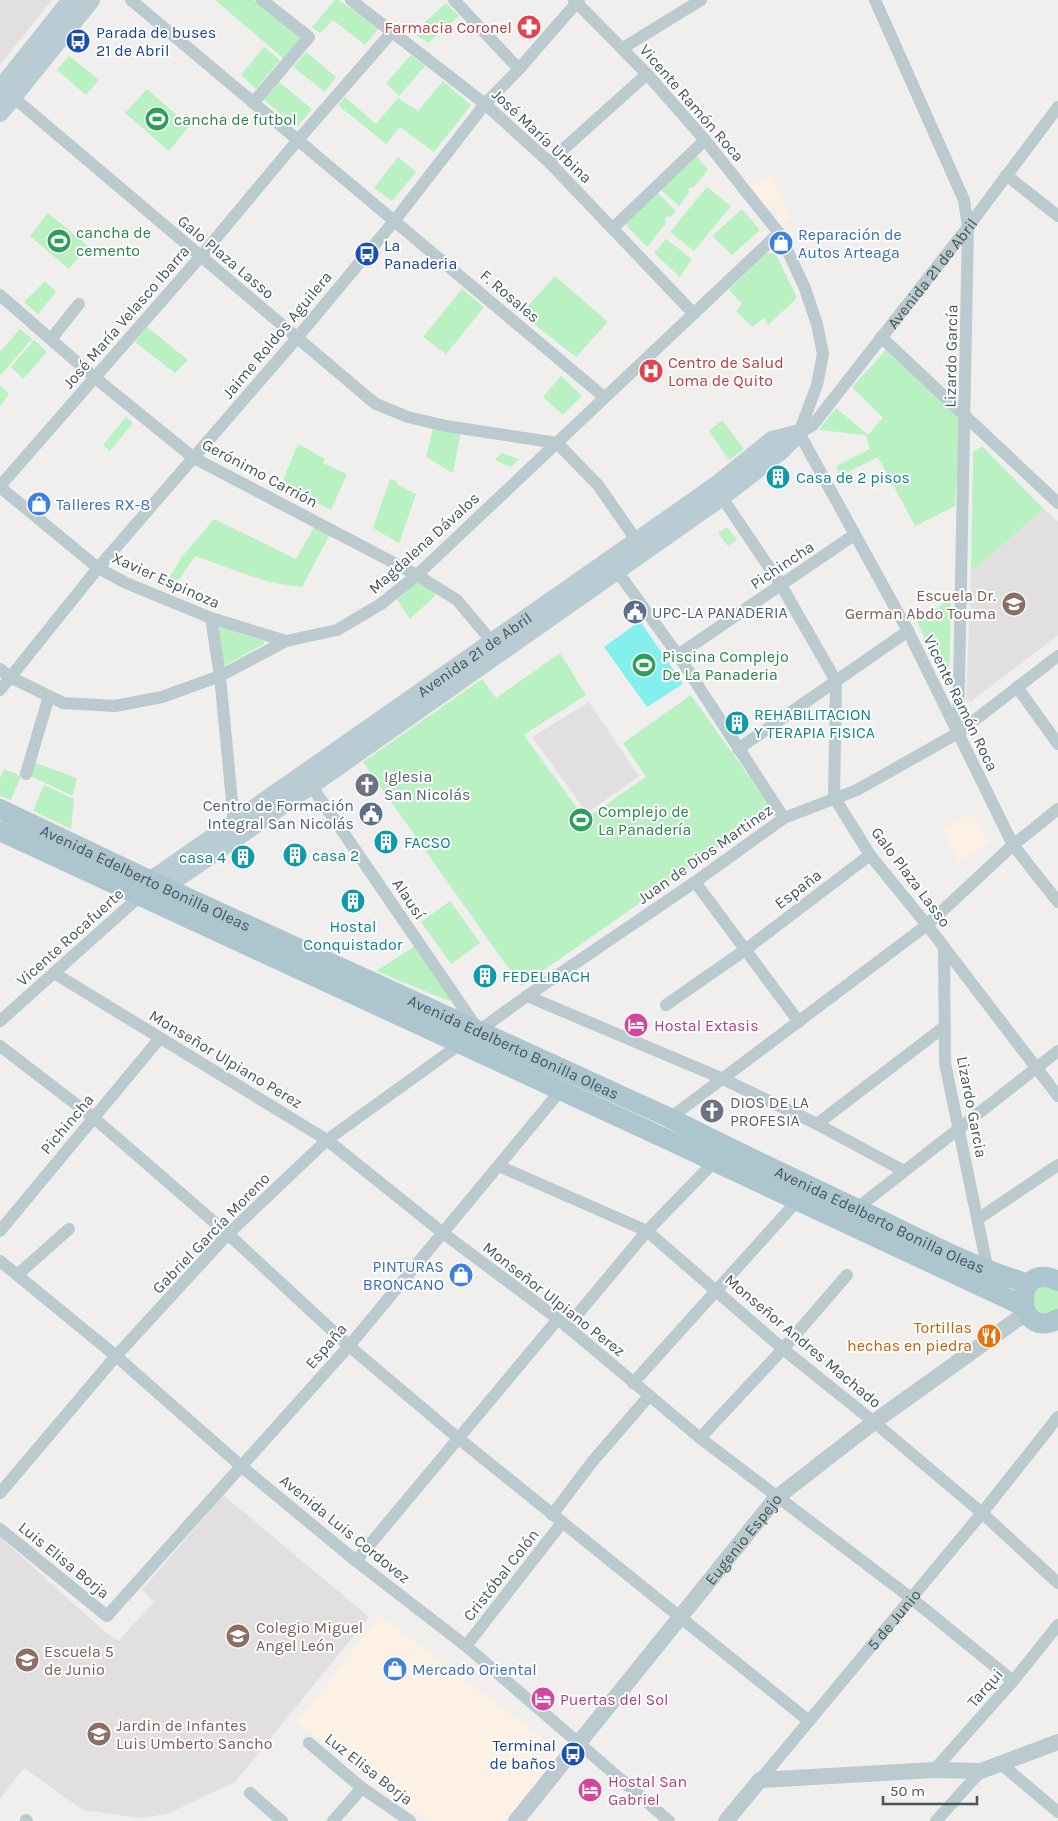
<svg xmlns="http://www.w3.org/2000/svg" width="1058" height="1821" viewBox="0 0 1058 1821" font-family="Karla,sans-serif">
<style>
.commercial{fill:#fdf1e6}
.education{fill:#e2dfe0}
.green{fill:#b9f1c2}
.water{fill:#84f0ee}
.lines{fill:none;stroke-linecap:round;stroke-linejoin:round}
.minor{stroke:#bbcace;stroke-width:12}
.tertiary{stroke:#bbcace;stroke-width:16}
.secondary{stroke:#baccd3;stroke-width:18}
.primary{stroke:#acc5ce;stroke-width:20}
.labels{text-anchor:middle;dominant-baseline:central;stroke-width:4;stroke-linejoin:round;paint-order:stroke}
.health-label{font-size:16px;fill:#be3a42;stroke:#fff;text-anchor:end}
.transit-label{font-size:16px;fill:#164399;stroke:#fff;text-anchor:start}
.street-label{font-size:16px;fill:#45565c;stroke:#fff}
.leisure-label{font-size:16px;fill:#27864d;stroke:#fff;text-anchor:start}
.shop-label{font-size:16px;fill:#366cbe;stroke:#fff;text-anchor:start}
.culture-label{font-size:16px;fill:#0d838f;stroke:#fff;text-anchor:start}
.education-label{font-size:16px;fill:#785e54;stroke:#fff;text-anchor:start}
.service-label{font-size:16px;fill:#4e5e75;stroke:#fff;text-anchor:start}
.worship-label{font-size:16px;fill:#5b616d;stroke:#fff;text-anchor:start}
.hotel-label{font-size:16px;fill:#b23c85;stroke:#fff;text-anchor:start}
.food-label{font-size:16px;fill:#c56008;stroke:#fff;text-anchor:end}
</style>
<rect width="100%" height="100%" fill="#f1eeee"/>
<g class="commercial">
<path d="M 772,175 L 790,220 L 781,223 L 774,206 L 767,208 L 750,187 Z"/>
<path d="M 972,814 L 989,843 L 959,863 L 942,828 Z"/>
<path d="M 380,1615 L 560,1751 L 506,1821 L 427,1821 L 297,1723 Z"/>
</g>
<g class="education">
<path d="M 0,0 L 52,0 L 0,65 Z"/>
<path d="M 1044,509 L 1058,522 L 1058,635 L 972,701 L 966,700 L 971,572 Z"/>
<path d="M 589,702 L 639,776 L 587,813 L 532,737 Z"/>
<path d="M 223,1495 L 369,1617 L 235,1782 L 167,1814 L 140,1818 L 83,1810 L 24,1768 L 0,1799 L 0,1537 L 105,1632 L 118,1641 L 154,1602 L 142,1590 Z"/>
</g>
<g class="green">
<path d="M 215,0 L 254,0 L 302,36 L 284,59 Z"/>
<path d="M 335,0 L 339,0 L 379,28 L 365,45 L 333,20 L 320,33 L 312,27 Z"/>
<path d="M 446,3 L 459,16 L 428,43 L 413,33 Z"/>
<path d="M 264,47 L 280,60 L 256,89 L 241,75 Z"/>
<path d="M 306,52 L 336,77 L 325,92 L 293,67 Z"/>
<path d="M 411,55 L 425,66 L 399,96 L 386,83 Z"/>
<path d="M 69,56 L 99,80 L 86,95 L 57,70 Z"/>
<path d="M 443,81 L 471,105 L 434,152 L 400,127 L 386,144 L 338,105 L 345,97 L 376,124 L 398,98 L 418,111 Z"/>
<path d="M 279,82 L 312,109 L 297,127 L 264,100 Z"/>
<path d="M 147,89 L 189,126 L 169,151 L 125,113 Z"/>
<path d="M 695,154 L 708,170 L 694,187 L 688,188 L 689,193 L 679,206 L 660,189 Z"/>
<path d="M 398,157 L 416,172 L 392,201 L 374,188 Z"/>
<path d="M 707,187 L 731,206 L 694,251 L 670,232 Z"/>
<path d="M 657,192 L 676,211 L 672,216 L 665,217 L 666,223 L 647,247 L 624,223 Z"/>
<path d="M 742,209 L 760,230 L 732,255 L 712,236 Z"/>
<path d="M 48,213 L 88,246 L 69,269 L 30,236 Z"/>
<path d="M 666,239 L 692,259 L 680,277 L 654,253 Z"/>
<path d="M 771,253 L 776,254 L 797,298 L 768,325 L 764,318 L 752,327 L 736,311 L 742,304 L 729,290 L 765,254 Z"/>
<path d="M 555,276 L 608,322 L 576,357 L 521,314 Z"/>
<path d="M 45,281 L 56,292 L 38,314 L 24,302 Z"/>
<path d="M 462,289 L 484,307 L 446,354 L 423,337 Z"/>
<path d="M 147,327 L 188,360 L 175,373 L 135,342 Z"/>
<path d="M 20,329 L 32,339 L 0,376 L 0,352 Z"/>
<path d="M 34,340 L 47,352 L 23,379 L 11,367 Z"/>
<path d="M 886,350 L 961,419 L 955,506 L 915,526 L 878,457 L 840,476 L 836,466 L 870,449 L 866,435 L 819,430 L 836,408 L 868,435 L 883,418 L 852,387 Z"/>
<path d="M 561,376 L 582,396 L 563,415 L 543,397 Z"/>
<path d="M 0,385 L 9,394 L 0,406 Z"/>
<path d="M 126,417 L 133,423 L 110,451 L 103,445 Z"/>
<path d="M 722,420 L 744,449 L 729,460 L 709,431 Z"/>
<path d="M 434,425 L 461,431 L 453,473 L 426,457 Z"/>
<path d="M 298,444 L 325,459 L 323,463 L 347,474 L 331,510 L 281,485 Z"/>
<path d="M 982,446 L 1044,509 L 971,572 L 973,452 Z"/>
<path d="M 501,453 L 519,459 L 511,467 L 495,460 Z"/>
<path d="M 390,479 L 397,481 L 396,484 L 416,494 L 399,543 L 373,528 Z"/>
<path d="M 214,519 L 296,559 L 315,526 L 330,534 L 302,587 C 263,584 231,568 195,556 L 174,587 L 166,583 L 182,557 Z"/>
<path d="M 727,527 L 737,540 L 728,546 L 718,533 Z"/>
<path d="M 417,581 L 438,593 L 410,619 L 397,600 Z"/>
<path d="M 951,598 L 949,689 L 917,622 Z"/>
<path d="M 218,626 L 264,641 L 264,644 L 226,665 L 222,663 Z"/>
<path d="M 560,653 L 586,695 L 524,735 L 585,819 L 646,777 L 623,743 L 691,695 L 773,810 L 521,986 L 363,762 L 482,679 L 496,698 Z"/>
<path d="M 31,761 L 77,778 L 73,796 L 26,774 Z"/>
<path d="M 4,769 L 21,776 L 11,800 L 0,796 L 0,778 Z"/>
<path d="M 44,785 L 74,799 L 71,829 L 33,811 Z"/>
<path d="M 450,901 L 480,943 L 451,964 L 421,922 Z"/>
<path d="M 415,946 L 452,997 L 449,1001 L 376,971 Z"/>
<path d="M 1041,1285 L 1058,1290 L 1058,1309 L 1054,1313 L 1038,1313 L 1030,1295 Z"/>
</g>
<path class="water" d="M 640,621 L 683,684 L 647,707 L 604,647 Z"/>
<g class="lines">
<g class="minor">
<path d="M 131,0 L 604,397"/>
<path d="M 351,0 L 485,104 L 549,162 L 694,314"/>
<path d="M 454,0 L 519,69"/>
<path d="M 574,0 L 647,74 L 705,140 L 779,233 L 804,286 L 817,324 L 823,354 L 817,385 L 799,433"/>
<path d="M 875,0 L 964,200 L 968,227 L 958,733"/>
<path d="M 623,48 L 701,0"/>
<path d="M 7,92 L 366,396 L 376,404 L 408,417 L 446,426 L 557,443 L 598,485 L 641,547"/>
<path d="M 253,103 L 309,37 L 262,0"/>
<path d="M 549,162 L 647,74"/>
<path d="M 1006,175 L 1058,216"/>
<path d="M 613,228 L 705,140"/>
<path d="M 0,295 L 94,377 L 194,458 L 417,575 L 457,600 L 497,648"/>
<path d="M 881,337 L 1058,503"/>
<path d="M 51,339 L 79,304"/>
<path d="M 799,433 L 908,631 L 1013,845 L 1058,902"/>
<path id="s1" d="M 799,433 L 813,425 L 968,227 L 1058,107"/>
<path d="M 0,486 L 201,256 L 297,141 L 392,32"/>
<path d="M 0,487 L 98,568 L 126,583 L 211,618 L 286,641"/>
<path d="M 717,490 L 781,585 L 836,681 L 834,797 L 870,855 L 927,925 L 1058,1096"/>
<path d="M 617,571 L 678,655 L 784,818"/>
<path d="M 211,618 L 220,676 L 234,822 L 238,828"/>
<path d="M 678,655 L 854,535"/>
<path d="M 0,669 L 10,677 L 63,703 L 115,706 L 162,697 L 220,676 L 286,641 L 337,630 L 381,604 L 417,575 L 779,233"/>
<path d="M 1017,687 L 1058,744"/>
<path d="M 0,690 L 98,568 L 297,338 L 395,220 L 485,104 L 519,69 L 579,0"/>
<path d="M 738,749 L 908,631"/>
<path d="M 26,774 L 49,696"/>
<path d="M 306,778 L 477,1028"/>
<path d="M 695,882 L 799,1022"/>
<path d="M 944,948 L 945,1063 L 988,1271"/>
<path d="M 54,973 L 327,1140 L 443,1233 L 558,1319 L 700,1438 L 911,1598 L 1013,1681"/>
<path d="M 527,996 L 721,1078 L 817,1124 L 904,1171"/>
<path d="M 666,1005 L 745,950 L 870,855"/>
<path d="M 0,1021 L 139,897"/>
<path d="M 0,1046 L 94,1118 L 228,1234 L 349,1346 L 458,1438 L 809,1721"/>
<path d="M 670,1118 L 927,925 L 1013,845 L 1058,809"/>
<path d="M 817,1124 L 944,1027"/>
<path d="M 499,1166 L 647,1231 L 783,1349 L 874,1422 L 982,1513 L 1058,1583"/>
<path d="M 856,1209 L 1058,1051"/>
<path d="M 978,1219 L 1058,1165"/>
<path d="M 0,1231 L 160,1038"/>
<path d="M 0,1261 L 116,1356 L 241,1466 L 356,1561 L 466,1646 L 669,1821"/>
<path d="M 17,1275 L 69,1229"/>
<path d="M 567,1327 L 647,1231 L 715,1161"/>
<path d="M 633,1383 L 798,1200"/>
<path d="M 700,1438 L 783,1349 L 847,1275"/>
<path d="M 0,1493 L 116,1356 L 228,1234 L 327,1140 L 527,996 L 695,882 L 784,818 L 857,790 L 958,733 L 1058,656"/>
<path d="M 552,1515 L 592,1462 L 649,1396"/>
<path d="M 0,1529 L 107,1616 L 349,1346 L 561,1090"/>
<path d="M 356,1561 L 558,1319"/>
<path d="M 466,1646 L 561,1524"/>
<path d="M 309,1743 L 362,1788 L 410,1821"/>
<path d="M 1001,1764 L 1058,1812"/>
<path d="M 934,1770 L 1013,1681 L 1058,1625"/>
<path id="s2" d="M 760,1780 L 982,1513 L 1058,1417"/>
<path d="M 250,1793 L 282,1821"/>
<path d="M 26,1820 L 27,1821"/>
<path d="M 333,1821 L 362,1788"/>
<path d="M 936,1821 L 981,1771"/>
</g>
<g class="tertiary">
<path id="s3" d="M 516,1821 L 776,1498 L 874,1422 L 1026,1313"/>
<path d="M 726,1821 L 760,1780 L 934,1770 L 981,1771 L 1058,1742"/>
</g>
<g class="secondary">
<path d="M 0,89 L 71,0"/>
<path d="M 0,113 L 91,0"/>
<path id="s4" d="M 143,891 L 150,881 L 715,486 L 772,440 L 799,433"/>
<path d="M 153,891 L 176,879 L 242,834 L 722,497 L 781,451 L 798,434"/>
</g>
<g class="primary">
<path id="s5" d="M 0,809 L 164,887 L 670,1118 C 732,1150 795,1179 858,1209 C 914,1236 969,1266 1029,1284"/>
<path d="M 0,831 L 664,1138 L 1023,1306"/>
<path d="M 1058,1281 C 1011,1258 1014,1343 1058,1319"/>
</g>
</g>
<defs>
<symbol id="pharmacy-disc" viewBox="-11 -11 22 22"><circle r="9.5" fill="#e0444e" stroke="#fff"/><path d="M-2-6h4v4h4v4h-4v4h-4v-4h-4v-4h4Z" fill="#fff"/></symbol>
<symbol id="bus-disc" viewBox="-11 -11 22 22"><circle r="9.5" fill="#1a4fb4" stroke="#fff"/><path d="M-5-6H5V4H4V6H2V4H-2V6H-4V4H-5ZM-3.5-4V0h7V-4ZM-3.5 1.2v1.5H-2V1.2ZM2 1.2v1.5H3.5V1.2Z" fill="#fff"/></symbol>
<symbol id="stadium-disc" viewBox="-11 -11 22 22"><circle r="9.5" fill="#2e9e5b" stroke="#fff"/><path d="M0-5a6.5 5 0 1 0 0 10a6.5 5 0 1 0 0-10ZM-3.5-1.8h7v3.6h-7Z" fill="#fff"/></symbol>
<symbol id="shop-disc" viewBox="-11 -11 22 22"><circle r="9.5" fill="#3f7fe0" stroke="#fff"/><path d="M-5-2.5h2.3a2.7 3.5 0 0 1 5.4 0H5L5.5 6h-11ZM-1.5-2.5h3a1.5 2.3 0 0 0-3 0Z" fill="#fff"/></symbol>
<symbol id="hospital-disc" viewBox="-11 -11 22 22"><circle r="9.5" fill="#e0444e" stroke="#fff"/><path d="M-5-5h3v3.5h4V-5h3V5h-3V1.5h-4V5h-3Z" fill="#fff"/></symbol>
<symbol id="building-disc" viewBox="-11 -11 22 22"><circle r="9.5" fill="#0f9aa8" stroke="#fff"/><path d="M-4-6H4V6H1V3H-1V6H-4ZM-2.5-4.3h1.7v1.8h-1.7ZM.8-4.3h1.7v1.8H.8ZM-2.5-1h1.7V.8h-1.7ZM.8-1h1.7V.8H.8Z" fill="#fff"/></symbol>
<symbol id="school-disc" viewBox="-11 -11 22 22"><circle r="9.5" fill="#8d6e63" stroke="#fff"/><path d="M0-5L7-2L0 1L-7-2ZM-4 1L0 2.5L4 1V4Q0 6-4 4Z" fill="#fff"/></symbol>
<symbol id="civic-disc" viewBox="-11 -11 22 22"><circle r="9.5" fill="#5c6f8a" stroke="#fff"/><path d="M-.6-6.5H3V-4.5H.6V-3L4-1V1h2V6H-6V1h2V-1L-.6-3ZM-1.2 2.5V6h2.4V2.5Z" fill="#fff"/></symbol>
<symbol id="church-disc" viewBox="-11 -11 22 22"><circle r="9.5" fill="#6b7280" stroke="#fff"/><path d="M-1.2-6h2.4v3.5h3.3v2.4h-3.3V6h-2.4V-.1h-3.3v-2.4h3.3Z" fill="#fff"/></symbol>
<symbol id="hotel-disc" viewBox="-11 -11 22 22"><circle r="9.5" fill="#d1479c" stroke="#fff"/><path d="M-6-4.5h1.5V1H6V5H4.5V3h-9V5H-6ZM-4 0a1.8 1.8 0 1 1 3.6 0ZM.5 0V-2.5h3Q6-2.5 6 0Z" fill="#fff"/></symbol>
<symbol id="restaurant-disc" viewBox="-11 -11 22 22"><circle r="9.5" fill="#e8710a" stroke="#fff"/><path d="M-5-6h1v4h1v-4h1v4h1v-4h1v5L-1.5 .5V6h-2V.5L-5-1ZM5-6V6H3V1.5H1.5Q1.5-4 5-6Z" fill="#fff"/></symbol>
</defs>
<g fill-rule="evenodd">
<use href="#pharmacy-disc" x="515" y="13" width="28" height="28"/>
<use href="#bus-disc" x="64" y="27" width="28" height="28"/>
<use href="#stadium-disc" x="143" y="105" width="28" height="28"/>
<use href="#stadium-disc" x="45" y="227" width="28" height="28"/>
<use href="#shop-disc" x="767" y="229" width="28" height="28"/>
<use href="#bus-disc" x="353" y="240" width="28" height="28"/>
<use href="#hospital-disc" x="637" y="357" width="28" height="28"/>
<use href="#building-disc" x="764" y="463" width="28" height="28"/>
<use href="#shop-disc" x="25" y="490" width="28" height="28"/>
<use href="#school-disc" x="1000" y="590" width="28" height="28"/>
<use href="#civic-disc" x="621" y="598" width="28" height="28"/>
<use href="#stadium-disc" x="630" y="651" width="28" height="28"/>
<use href="#building-disc" x="723" y="709" width="28" height="28"/>
<use href="#church-disc" x="353" y="771" width="28" height="28"/>
<use href="#civic-disc" x="357" y="800" width="28" height="28"/>
<use href="#stadium-disc" x="567" y="806" width="28" height="28"/>
<use href="#building-disc" x="372" y="828" width="28" height="28"/>
<use href="#building-disc" x="281" y="841" width="28" height="28"/>
<use href="#building-disc" x="229" y="843" width="28" height="28"/>
<use href="#building-disc" x="339" y="887" width="28" height="28"/>
<use href="#building-disc" x="471" y="962" width="28" height="28"/>
<use href="#hotel-disc" x="622" y="1011" width="28" height="28"/>
<use href="#church-disc" x="698" y="1097" width="28" height="28"/>
<use href="#shop-disc" x="447" y="1261" width="28" height="28"/>
<use href="#restaurant-disc" x="975" y="1322" width="28" height="28"/>
<use href="#school-disc" x="224" y="1622" width="28" height="28"/>
<use href="#school-disc" x="13" y="1646" width="28" height="28"/>
<use href="#shop-disc" x="381" y="1655" width="28" height="28"/>
<use href="#hotel-disc" x="529" y="1685" width="28" height="28"/>
<use href="#school-disc" x="85" y="1720" width="28" height="28"/>
<use href="#bus-disc" x="559" y="1740" width="28" height="28"/>
<use href="#hotel-disc" x="576" y="1776" width="28" height="28"/>
</g>
<g class="labels">
<g class="health-label">
<text x="512" y="27">Farmacia Coronel</text>
<text x="668" y="362" text-anchor="start">Centro de Salud<tspan x="668" dy="18">Loma de Quito</tspan></text>
</g>
<g class="transit-label">
<text x="96" y="32">Parada de buses<tspan x="96" dy="18">21 de Abril</tspan></text>
<text x="384" y="245">La<tspan x="384" dy="18">Panaderia</tspan></text>
<text x="556" y="1745" text-anchor="end">Terminal<tspan x="556" dy="18">de baños</tspan></text>
</g>
<g class="street-label">
<text transform="translate(692 103) rotate(49)">Vicente Ramón Roca</text>
<text transform="translate(542 136) rotate(43)">José María Urbina</text>
<text transform="translate(226 257) rotate(40)">Galo Plaza Lasso</text>
<text stroke="none"><textPath href="#s1" startOffset="209">Avenida 21 de Abril</textPath></text>
<text transform="translate(510 296) rotate(40)">F. Rosales</text>
<text transform="translate(126 317) rotate(-49)">José María Velasco Ibarra</text>
<text transform="translate(277 335) rotate(-50)">Jaime Roldos Aguilera</text>
<text transform="translate(951 356) rotate(-89)">Lizardo García</text>
<text transform="translate(260 473) rotate(28)">Gerónimo Carrión</text>
<text transform="translate(424 543) rotate(-42)">Magdalena Dávalos</text>
<text transform="translate(782 565) rotate(-34)">Pichincha</text>
<text transform="translate(166 580) rotate(24)">Xavier Espinoza</text>
<text stroke="none"><textPath href="#s4" startOffset="408">Avenida 21 de Abril</textPath></text>
<text transform="translate(961 703) rotate(64)">Vicente Ramón Roca</text>
<text transform="translate(705 854) rotate(-35)">Juan de Dios Martinez</text>
<text transform="translate(911 877) rotate(53)">Galo Plaza Lasso</text>
<text stroke="none"><textPath href="#s5" startOffset="161">Avenida Edelberto Bonilla Oleas</textPath></text>
<text transform="translate(798 889) rotate(-37)">España</text>
<text transform="translate(409 899) rotate(56)">Alausí</text>
<text transform="translate(70 937) rotate(-42)">Vicente Rocafuerte</text>
<text stroke="none"><textPath href="#s5" startOffset="566">Avenida Edelberto Bonilla Oleas</textPath></text>
<text transform="translate(226 1059) rotate(31)">Monseñor Ulpiano Perez</text>
<text transform="translate(972 1107) rotate(79)">Lizardo Garcia</text>
<text transform="translate(67 1124) rotate(-50)">Pichincha</text>
<text stroke="none"><textPath href="#s5" startOffset="971">Avenida Edelberto Bonilla Oleas</textPath></text>
<text transform="translate(211 1233) rotate(-46)">Gabriel García Moreno</text>
<text transform="translate(554 1299) rotate(38)">Monseñor Ulpiano Perez</text>
<text transform="translate(803 1341) rotate(40)">Monseñor Andres Machado</text>
<text transform="translate(326 1346) rotate(-49)">España</text>
<text transform="translate(345 1529) rotate(39)">Avenida Luis Cordovez</text>
<text stroke="none"><textPath href="#s3" startOffset="362">Eugenio Espejo</textPath></text>
<text transform="translate(64 1560) rotate(39)">Luis Elisa Borja</text>
<text transform="translate(501 1575) rotate(-52)">Cristóbal Colón</text>
<text stroke="none"><textPath href="#s2" startOffset="209">5 de Junio</textPath></text>
<text transform="translate(985 1688) rotate(-49)">Tarqui</text>
<text transform="translate(369 1769) rotate(38)">Luz Elisa Borja</text>
</g>
<g class="leisure-label">
<text x="174" y="119">cancha de futbol</text>
<text x="76" y="232">cancha de<tspan x="76" dy="18">cemento</tspan></text>
<text x="662" y="656">Piscina Complejo<tspan x="662" dy="18">De La Panaderia</tspan></text>
<text x="598" y="811">Complejo de<tspan x="598" dy="18">La Panadería</tspan></text>
</g>
<g class="shop-label">
<text x="798" y="234">Reparación de<tspan x="798" dy="18">Autos Arteaga</tspan></text>
<text x="56" y="504">Talleres RX-8</text>
<text x="444" y="1266" text-anchor="end">PINTURAS<tspan x="444" dy="18">BRONCANO</tspan></text>
<text x="412" y="1669">Mercado Oriental</text>
</g>
<g class="culture-label">
<text x="796" y="477">Casa de 2 pisos</text>
<text x="754" y="714">REHABILITACION<tspan x="754" dy="18">Y TERAPIA FISICA</tspan></text>
<text x="404" y="842">FACSO</text>
<text x="312" y="855">casa 2</text>
<text x="226" y="857" text-anchor="end">casa 4</text>
<text x="353" y="926" text-anchor="middle">Hostal<tspan x="353" dy="18">Conquistador</tspan></text>
<text x="502" y="976">FEDELIBACH</text>
</g>
<g class="education-label">
<text x="996" y="595" text-anchor="end">Escuela Dr.<tspan x="996" dy="18">German Abdo Touma</tspan></text>
<text x="256" y="1627">Colegio Miguel<tspan x="256" dy="18">Angel León</tspan></text>
<text x="44" y="1651">Escuela 5<tspan x="44" dy="18">de Junio</tspan></text>
<text x="116" y="1725">Jardin de Infantes<tspan x="116" dy="18">Luis Umberto Sancho</tspan></text>
</g>
<g class="service-label">
<text x="652" y="612">UPC-LA PANADERIA</text>
<text x="354" y="805" text-anchor="end">Centro de Formación<tspan x="354" dy="18">Integral San Nicolás</tspan></text>
</g>
<g class="worship-label">
<text x="384" y="776">Iglesia<tspan x="384" dy="18">San Nicolás</tspan></text>
<text x="730" y="1102">DIOS DE LA<tspan x="730" dy="18">PROFESIA</tspan></text>
</g>
<g class="hotel-label">
<text x="654" y="1025">Hostal Extasis</text>
<text x="560" y="1699">Puertas del Sol</text>
<text x="608" y="1781">Hostal San<tspan x="608" dy="18">Gabriel</tspan></text>
</g>
<g class="food-label">
<text x="972" y="1327">Tortillas<tspan x="972" dy="18">hechas en piedra</tspan></text>
</g>
</g>
<path d="M883 1796v8h94v-8" fill="none" stroke="#45565c" stroke-width="2.5"/>
<text x="890" y="1796" font-size="15" fill="#45565c" stroke="#ffffff" stroke-width="4" paint-order="stroke">50 m</text>
</svg>
